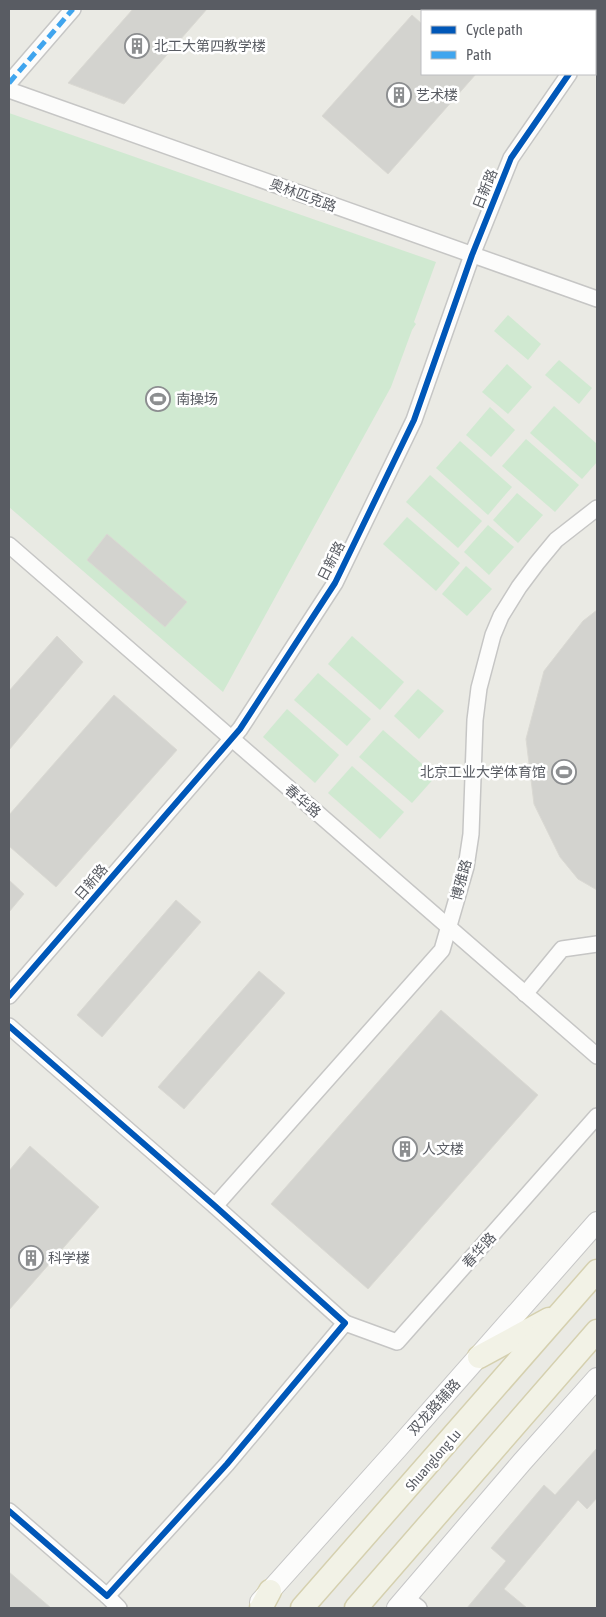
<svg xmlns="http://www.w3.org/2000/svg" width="606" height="1617" viewBox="0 0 606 1617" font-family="'Asap Condensed','Noto Sans SC',sans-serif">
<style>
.green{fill:#d0e9d1}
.building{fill:#d3d3cf;stroke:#dad9d3}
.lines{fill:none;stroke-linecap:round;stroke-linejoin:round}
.street-casing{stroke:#c6c6c5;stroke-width:18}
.secondary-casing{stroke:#c6c6c6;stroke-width:22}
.primary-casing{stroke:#d5d0af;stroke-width:25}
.street{stroke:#fcfcfb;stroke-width:15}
.secondary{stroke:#fcfcfb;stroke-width:20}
.primary{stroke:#f2f2e6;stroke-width:22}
.quiet{stroke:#40a5ee;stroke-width:5;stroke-dasharray:10 5;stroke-linecap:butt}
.cycleway-casing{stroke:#fff;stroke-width:9}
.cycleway{stroke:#0057b8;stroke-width:6}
.labels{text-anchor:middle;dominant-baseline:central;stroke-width:5;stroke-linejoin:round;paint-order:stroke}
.poi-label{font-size:14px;fill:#595c63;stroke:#fff;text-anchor:start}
.street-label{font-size:14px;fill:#595c63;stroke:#fff}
</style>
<rect width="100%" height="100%" fill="#eaeae4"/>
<g class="green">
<path d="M 9,113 L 436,262 L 414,322 L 416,324 L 412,330 L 391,387 L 223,692 L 9,507 Z"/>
<path d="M 508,315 L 541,344 L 528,360 L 494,331 Z"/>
<path d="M 559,360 L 592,388 L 579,404 L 545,375 Z"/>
<path d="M 507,364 L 532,387 L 508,414 L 482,392 Z"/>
<path d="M 554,406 L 597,444 L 597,462 L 582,479 L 530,433 Z"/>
<path d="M 490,407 L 515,430 L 491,457 L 466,435 Z"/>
<path d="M 526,439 L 579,485 L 555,512 L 502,466 Z"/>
<path d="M 460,441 L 512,487 L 488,515 L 436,468 Z"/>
<path d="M 430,475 L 482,521 L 458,548 L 406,502 Z"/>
<path d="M 517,493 L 543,515 L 518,543 L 493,520 Z"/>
<path d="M 407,517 L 460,563 L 436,591 L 383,544 Z"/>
<path d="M 488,525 L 514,547 L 489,575 L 464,552 Z"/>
<path d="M 466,566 L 492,589 L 467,616 L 442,594 Z"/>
<path d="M 352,636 L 404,682 L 380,710 L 328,664 Z"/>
<path d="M 318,673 L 371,719 L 347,746 L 294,700 Z"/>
<path d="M 418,689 L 444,711 L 419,739 L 394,716 Z"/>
<path d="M 287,709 L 339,755 L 315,783 L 263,737 Z"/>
<path d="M 383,730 L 436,776 L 412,803 L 359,757 Z"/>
<path d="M 352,766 L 404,812 L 380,839 L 328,793 Z"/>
</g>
<g class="building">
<path d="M 133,9 L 207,9 L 124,104 L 68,83 Z"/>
<path d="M 412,15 L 422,24 L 422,74 L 476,74 L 388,174 L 322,116 Z"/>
<path d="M 107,534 L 187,602 L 165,627 L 87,560 Z"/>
<path d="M 597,610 L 597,890 L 578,879 L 560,857 L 534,804 L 526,739 L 544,671 L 583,621 Z"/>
<path d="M 57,636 L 83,662 L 9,750 L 9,691 Z"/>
<path d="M 114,695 L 177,750 L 56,887 L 9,846 L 9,815 Z"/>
<path d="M 9,880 L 24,894 L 9,912 Z"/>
<path d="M 176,900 L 201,922 L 102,1037 L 77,1015 Z"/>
<path d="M 259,971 L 285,993 L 184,1109 L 158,1087 Z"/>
<path d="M 441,1010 L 538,1095 L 368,1289 L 271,1204 Z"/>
<path d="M 30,1146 L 99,1207 L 9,1310 L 9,1171 Z"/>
<path d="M 597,1448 L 597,1498 L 587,1509 L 578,1500 L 504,1589 L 527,1608 L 467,1608 L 506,1561 L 491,1548 L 544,1485 L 555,1495 Z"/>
<path d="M 9,1572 L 51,1608 L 9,1608 Z"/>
</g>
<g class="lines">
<defs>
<g id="street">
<path d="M 595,53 L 597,51"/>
<path d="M 9,83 L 73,9"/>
<path d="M 9,90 L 597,299"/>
<path d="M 9,545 L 597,1056"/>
<path d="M 525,994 L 562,949 L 597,944"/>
<path d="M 9,996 L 240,729 L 335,583 L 414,420 L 472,255 L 511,158 L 569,74"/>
<path d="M 9,1026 L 215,1206 L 345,1323 L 227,1464 L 107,1596 L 9,1511"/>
<path d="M 215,1206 L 442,950 L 466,867 L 471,834 L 475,720 L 479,688 L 493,635 L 501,616 L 519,587 L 537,563 L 556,540 L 597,508"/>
<path d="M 345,1323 L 397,1342 L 597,1116"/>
<path d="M 107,1596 L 119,1608"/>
<path d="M 406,1598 L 419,1608"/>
</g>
<g id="secondary">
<path d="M 260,1602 L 397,1449 L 597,1222"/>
<path d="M 397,1608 L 522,1462 L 597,1378"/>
</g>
<g id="primary">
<path d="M 479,1357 L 549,1319"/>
<path d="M 261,1608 L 270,1591"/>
<path d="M 302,1608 L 597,1271"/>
<path d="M 356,1608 L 597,1331"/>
</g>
</defs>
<use href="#street" class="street-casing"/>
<use href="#secondary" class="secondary-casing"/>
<use href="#primary" class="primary-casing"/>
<use href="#street" class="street"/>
<use href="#secondary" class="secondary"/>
<use href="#primary" class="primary"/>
<path class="quiet" d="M 9,83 L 73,9"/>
<defs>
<g id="cycleway">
<path d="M 9,996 L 240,729 L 335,583 L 414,420 L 472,255 L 511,158 L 569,74"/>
<path d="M 9,1026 L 215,1206 L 345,1323 L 227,1464 L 107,1596 L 9,1511"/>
</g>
</defs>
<use href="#cycleway" class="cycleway-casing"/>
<use href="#cycleway" class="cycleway"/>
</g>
<defs>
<symbol id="building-ring" viewBox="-11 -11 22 22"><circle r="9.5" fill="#fff" stroke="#8c8e90" stroke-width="1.5"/><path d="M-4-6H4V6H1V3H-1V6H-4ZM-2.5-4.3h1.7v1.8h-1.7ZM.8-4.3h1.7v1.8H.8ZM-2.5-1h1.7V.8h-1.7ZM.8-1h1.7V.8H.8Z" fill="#8c8e90"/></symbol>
<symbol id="stadium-ring" viewBox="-11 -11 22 22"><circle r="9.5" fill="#fff" stroke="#8c8e90" stroke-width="1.5"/><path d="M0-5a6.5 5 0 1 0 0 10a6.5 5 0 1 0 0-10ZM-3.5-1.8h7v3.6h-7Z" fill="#8c8e90"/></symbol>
</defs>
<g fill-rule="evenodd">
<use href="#building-ring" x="123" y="32" width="28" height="28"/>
<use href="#building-ring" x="385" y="81" width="28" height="28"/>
<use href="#stadium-ring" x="144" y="385" width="28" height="28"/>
<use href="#stadium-ring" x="550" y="758" width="28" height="28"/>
<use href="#building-ring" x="391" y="1135" width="28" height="28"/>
<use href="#building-ring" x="17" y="1244" width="28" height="28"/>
</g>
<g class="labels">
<g class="poi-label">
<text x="154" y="46">北工大第四教学楼</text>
<text x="416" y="95">艺术楼</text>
<text x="176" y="399">南操场</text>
<text x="546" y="772" text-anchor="end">北京工业大学体育馆</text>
<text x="422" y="1149">人文楼</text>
<text x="48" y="1258">科学楼</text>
</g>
<g class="street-label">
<text transform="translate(485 189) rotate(-68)">日新路</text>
<text transform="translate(303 195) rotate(20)">奥林匹克路</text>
<text transform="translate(331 561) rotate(-63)">日新路</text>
<text transform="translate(303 801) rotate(41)">春华路</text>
<text transform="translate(461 880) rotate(-75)">博雅路</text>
<text transform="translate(91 882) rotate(-49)">日新路</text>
<text transform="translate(479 1250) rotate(-48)">春华路</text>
<text transform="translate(434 1407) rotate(-48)">双龙路辅路</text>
<text transform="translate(433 1460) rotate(-49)">Shuanglong Lu</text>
</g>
</g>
<rect width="606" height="1617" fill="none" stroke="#595c63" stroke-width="20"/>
<rect x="421" y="10" width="175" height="65" fill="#ffffff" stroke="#bdbec1"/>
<rect x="431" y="26" width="25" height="8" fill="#0057b8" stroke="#bdbec1"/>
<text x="466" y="35" font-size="15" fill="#595c63">Cycle path</text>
<rect x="431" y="51" width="25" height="8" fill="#40a5ee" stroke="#bdbec1"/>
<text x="466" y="60" font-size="15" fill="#595c63">Path</text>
</svg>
